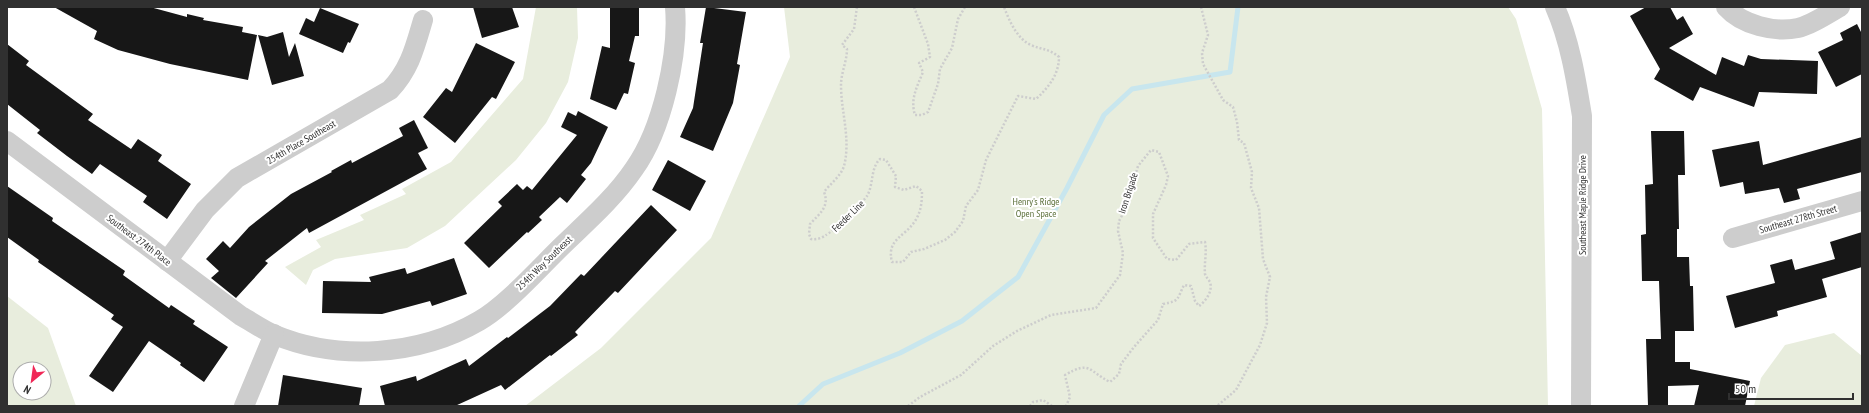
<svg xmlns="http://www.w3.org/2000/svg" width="1869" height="413" viewBox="0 0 1869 413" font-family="'PT Sans Narrow',sans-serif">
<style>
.green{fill:#e8eddd;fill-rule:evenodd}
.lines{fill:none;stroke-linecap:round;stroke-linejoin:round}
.stream{stroke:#c8e6ee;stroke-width:5}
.building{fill:#171717}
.path{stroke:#cdcdcd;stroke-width:2.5;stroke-dasharray:2 2;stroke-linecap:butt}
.minor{stroke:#cdcdcd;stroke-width:20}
.labels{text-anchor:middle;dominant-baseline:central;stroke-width:4;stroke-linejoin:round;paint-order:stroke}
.street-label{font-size:10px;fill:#303030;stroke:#fff}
.park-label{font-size:10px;fill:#5b6f3a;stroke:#fff}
</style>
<rect width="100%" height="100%" fill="#fff"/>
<g class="green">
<path d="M 536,7 L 577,7 L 578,38 L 568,82 L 546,123 L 516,160 L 445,226 L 407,248 L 335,259 L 313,270 L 306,285 L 285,267 L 321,247 L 316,240 L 364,220 L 360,215 L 406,194 L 402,189 L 451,162 L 523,79 Z"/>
<path d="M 784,7 L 1508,7 L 1516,19 L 1542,109 L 1548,406 L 525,406 L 601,348 L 711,238 L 790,57 Z"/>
<path d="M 7,296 L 48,328 L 76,406 L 7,406 ZM 20,369 L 44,369 L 44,393 L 20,393 Z"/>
<path d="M 1834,333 L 1862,356 L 1862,406 L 1754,406 L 1761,378 L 1785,345 Z"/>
</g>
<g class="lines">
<path class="stream" d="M 799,406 L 823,384 L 900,353 L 962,321 L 1018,277 L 1067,188 L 1104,115 L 1132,89 L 1230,72 L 1238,7"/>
</g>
<g class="building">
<path d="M 54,7 L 150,7 L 187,17 L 187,14 L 204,18 L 203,20 L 243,27 L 242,32 L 257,35 L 248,80 L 170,64 L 118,50 L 94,39 L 97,31 Z"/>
<path d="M 473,7 L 512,7 L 519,27 L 482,38 Z"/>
<path d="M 610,7 L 639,7 L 639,36 L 635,36 L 629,61 L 635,63 L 628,94 L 624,93 L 616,110 L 590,99 L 602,46 L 610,48 Z"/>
<path d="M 706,7 L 746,12 L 737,64 L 740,65 L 733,103 L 713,151 L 680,137 L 693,108 L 703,43 L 700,43 Z"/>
<path d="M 1646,7 L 1670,7 L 1677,20 L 1683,16 L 1693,34 L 1669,48 L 1716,75 L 1722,57 L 1744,66 L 1748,55 L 1761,59 L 1818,61 L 1817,94 L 1759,92 L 1754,107 L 1700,87 L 1693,101 L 1654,79 L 1660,69 L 1630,16 Z"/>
<path d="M 320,8 L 359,24 L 350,43 L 348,42 L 343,53 L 299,34 L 306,18 L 314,22 Z"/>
<path d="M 1857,24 L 1862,34 L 1862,74 L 1836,87 L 1818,52 L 1843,40 L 1840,33 Z"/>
<path d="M 283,32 L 289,57 L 295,43 L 304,76 L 272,85 L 258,35 L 267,37 Z"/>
<path d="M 476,43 L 515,62 L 496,99 L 492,97 L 455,143 L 423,117 L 446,88 L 452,92 Z"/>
<path d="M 7,44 L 29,61 L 26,65 L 93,114 L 88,120 L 131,149 L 138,139 L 162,155 L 158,161 L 191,184 L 167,219 L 143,202 L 147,196 L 100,164 L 92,174 L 67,156 L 37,133 L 40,130 L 7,104 Z"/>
<path d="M 578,111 L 608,127 L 591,163 L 581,175 L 586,179 L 567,203 L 560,197 L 539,217 L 542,220 L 528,233 L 527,232 L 489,268 L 464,243 L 502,206 L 498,202 L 517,184 L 523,190 L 527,186 L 532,190 L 577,135 L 561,127 L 568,112 L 576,116 Z"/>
<path d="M 414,120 L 428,148 L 418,153 L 427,169 L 309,233 L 307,228 L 265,261 L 268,263 L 236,298 L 211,278 L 219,271 L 206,259 L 223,241 L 230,248 L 249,227 L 291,194 L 332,172 L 331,171 L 351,160 L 352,163 L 403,136 L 399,128 Z"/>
<path d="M 1651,131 L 1684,131 L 1685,175 L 1678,175 L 1679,229 L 1677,229 L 1677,257 L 1689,257 L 1690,286 L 1693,286 L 1694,331 L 1675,331 L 1675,362 L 1690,362 L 1690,369 L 1750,381 L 1745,406 L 1694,406 L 1699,385 L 1668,386 L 1668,406 L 1648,406 L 1646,339 L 1661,339 L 1659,281 L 1642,281 L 1641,235 L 1646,234 L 1645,185 L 1653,184 Z"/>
<path d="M 1862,137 L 1862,172 L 1797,189 L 1800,199 L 1784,203 L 1779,188 L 1745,194 L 1743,182 L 1720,187 L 1712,150 L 1759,141 L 1763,165 Z"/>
<path d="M 668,160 L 706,181 L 690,211 L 652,190 Z"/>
<path d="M 7,186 L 53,218 L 52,221 L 125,271 L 123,275 L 169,308 L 171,305 L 195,321 L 193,324 L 228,347 L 204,382 L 180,365 L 181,363 L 149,341 L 113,392 L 89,376 L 123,327 L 111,319 L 114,315 L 38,262 L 39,260 L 7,237 Z"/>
<path d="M 651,205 L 677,230 L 618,293 L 615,291 L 575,332 L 578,335 L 551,356 L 550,355 L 505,390 L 501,385 L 455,406 L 385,406 L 380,386 L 416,376 L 417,381 L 466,359 L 469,366 L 507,337 L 508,338 L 550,306 L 581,274 L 584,276 Z"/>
<path d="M 1862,232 L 1862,267 L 1822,279 L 1827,297 L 1777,311 L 1778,316 L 1735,328 L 1726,296 L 1775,283 L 1770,265 L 1792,259 L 1795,270 L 1835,259 L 1830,242 Z"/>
<path d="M 454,258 L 467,294 L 432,306 L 430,301 L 382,314 L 322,313 L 323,281 L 371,282 L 369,277 L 405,268 L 407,274 Z"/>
<path d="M 283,375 L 362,388 L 359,406 L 278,406 Z"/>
</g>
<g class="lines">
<g class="path">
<path d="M 857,7 L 854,29 L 842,45 L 847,49 C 847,61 841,73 841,85 C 841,112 851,139 844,166 C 841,176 830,184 824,192 C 830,207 819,214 810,224 L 809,234 L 811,239 C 816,240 822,238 826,235 C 830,234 864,201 867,196 C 874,184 870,169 880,159 L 886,160 L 896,176 L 895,187 L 904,190 L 916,186 L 922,191 C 922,202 921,212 915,221 C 905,237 886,239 892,262 L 903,262 L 911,252 L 924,249 L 945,240 L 955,232 L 963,221 L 966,206 L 978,190 L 986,160 L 1018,96 L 1036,99 C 1049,87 1059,74 1059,57 C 1048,48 1042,50 1031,45 C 1017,39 1009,20 1004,7"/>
<path d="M 914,7 L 928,44 L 930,57 L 919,63 L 923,72 C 917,87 910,99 915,115 L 922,115 L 928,112 L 938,84 L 940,69 L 952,48 L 958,19 L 965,7"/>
<path d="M 1201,7 L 1208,35 L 1202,53 L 1203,64 L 1223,100 L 1233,107 L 1237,122 L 1239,140 L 1244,143 L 1252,172 L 1251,188 L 1259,208 L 1263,259 L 1270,277 L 1266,297 L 1267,323 L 1260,345 L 1236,390 L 1217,406"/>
<path d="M 908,406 L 920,397 L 961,375 L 993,346 L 1017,331 L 1051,315 L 1096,308 L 1120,275 L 1123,253 L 1118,231 L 1119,221 L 1125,210 L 1138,166 L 1151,150 L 1159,152 L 1168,176 L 1166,185 L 1153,214 L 1153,238 L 1167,259 L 1176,260 L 1189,244 L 1205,242 C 1207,253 1204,263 1205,274 C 1206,277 1208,279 1210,282 C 1213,291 1206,301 1199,306 L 1195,301 L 1191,286 L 1184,285 C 1177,299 1180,301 1163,304 L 1158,320 L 1134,347 L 1121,364 L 1119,374 L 1110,382 C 1088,371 1091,360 1065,375 L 1070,397 L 1066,406"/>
<path d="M 1030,406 L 1033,402 L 1043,400 L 1052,406"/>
</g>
<g class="minor">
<path d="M 1555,7 C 1570,41 1576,79 1582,116 L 1581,406"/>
<path d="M 1726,7 C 1742,25 1775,33 1798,28 C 1812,25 1827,14 1840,7"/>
<path d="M 7,141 L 241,316 C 252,322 263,330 275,335 C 338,361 419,356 479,321 C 507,305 540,267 564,244 C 589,220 615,197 634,169 C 662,130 679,55 675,7"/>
<path d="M 1733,238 L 1862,201"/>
<path d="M 167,261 L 205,210 L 237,178 L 390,90 C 410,69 415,47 423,20"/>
<path d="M 244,406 L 274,334"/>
</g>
</g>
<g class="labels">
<g class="street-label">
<text transform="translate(301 142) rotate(-30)">254th Place Southeast</text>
<text transform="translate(1128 193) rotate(-72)">Iron Brigade</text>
<text transform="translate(1582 205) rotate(-90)">Southeast Maple Ridge Drive</text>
<text transform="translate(848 216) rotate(-44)">Feeder Line</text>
<text transform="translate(1798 219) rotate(-16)">Southeast 278th Street</text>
<text transform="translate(139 240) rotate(37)">Southeast 274th Place</text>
<text transform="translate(544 263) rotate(-44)">254th Way Southeast</text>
</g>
<g class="park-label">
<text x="1036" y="201">Henry's Ridge<tspan x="1036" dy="12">Open Space</tspan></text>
</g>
</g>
<rect width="1869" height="413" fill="none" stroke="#303030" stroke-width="16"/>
<g transform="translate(32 381) rotate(209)"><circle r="19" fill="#ffffff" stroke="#acacac"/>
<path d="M0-3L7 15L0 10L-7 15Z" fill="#f02857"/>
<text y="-6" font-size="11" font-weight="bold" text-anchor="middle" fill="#303030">N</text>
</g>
<path d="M1729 393v6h124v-6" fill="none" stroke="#303030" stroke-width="2"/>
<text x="1735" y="393" font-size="12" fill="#303030" stroke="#ffffff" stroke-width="3" paint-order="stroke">50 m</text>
</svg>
